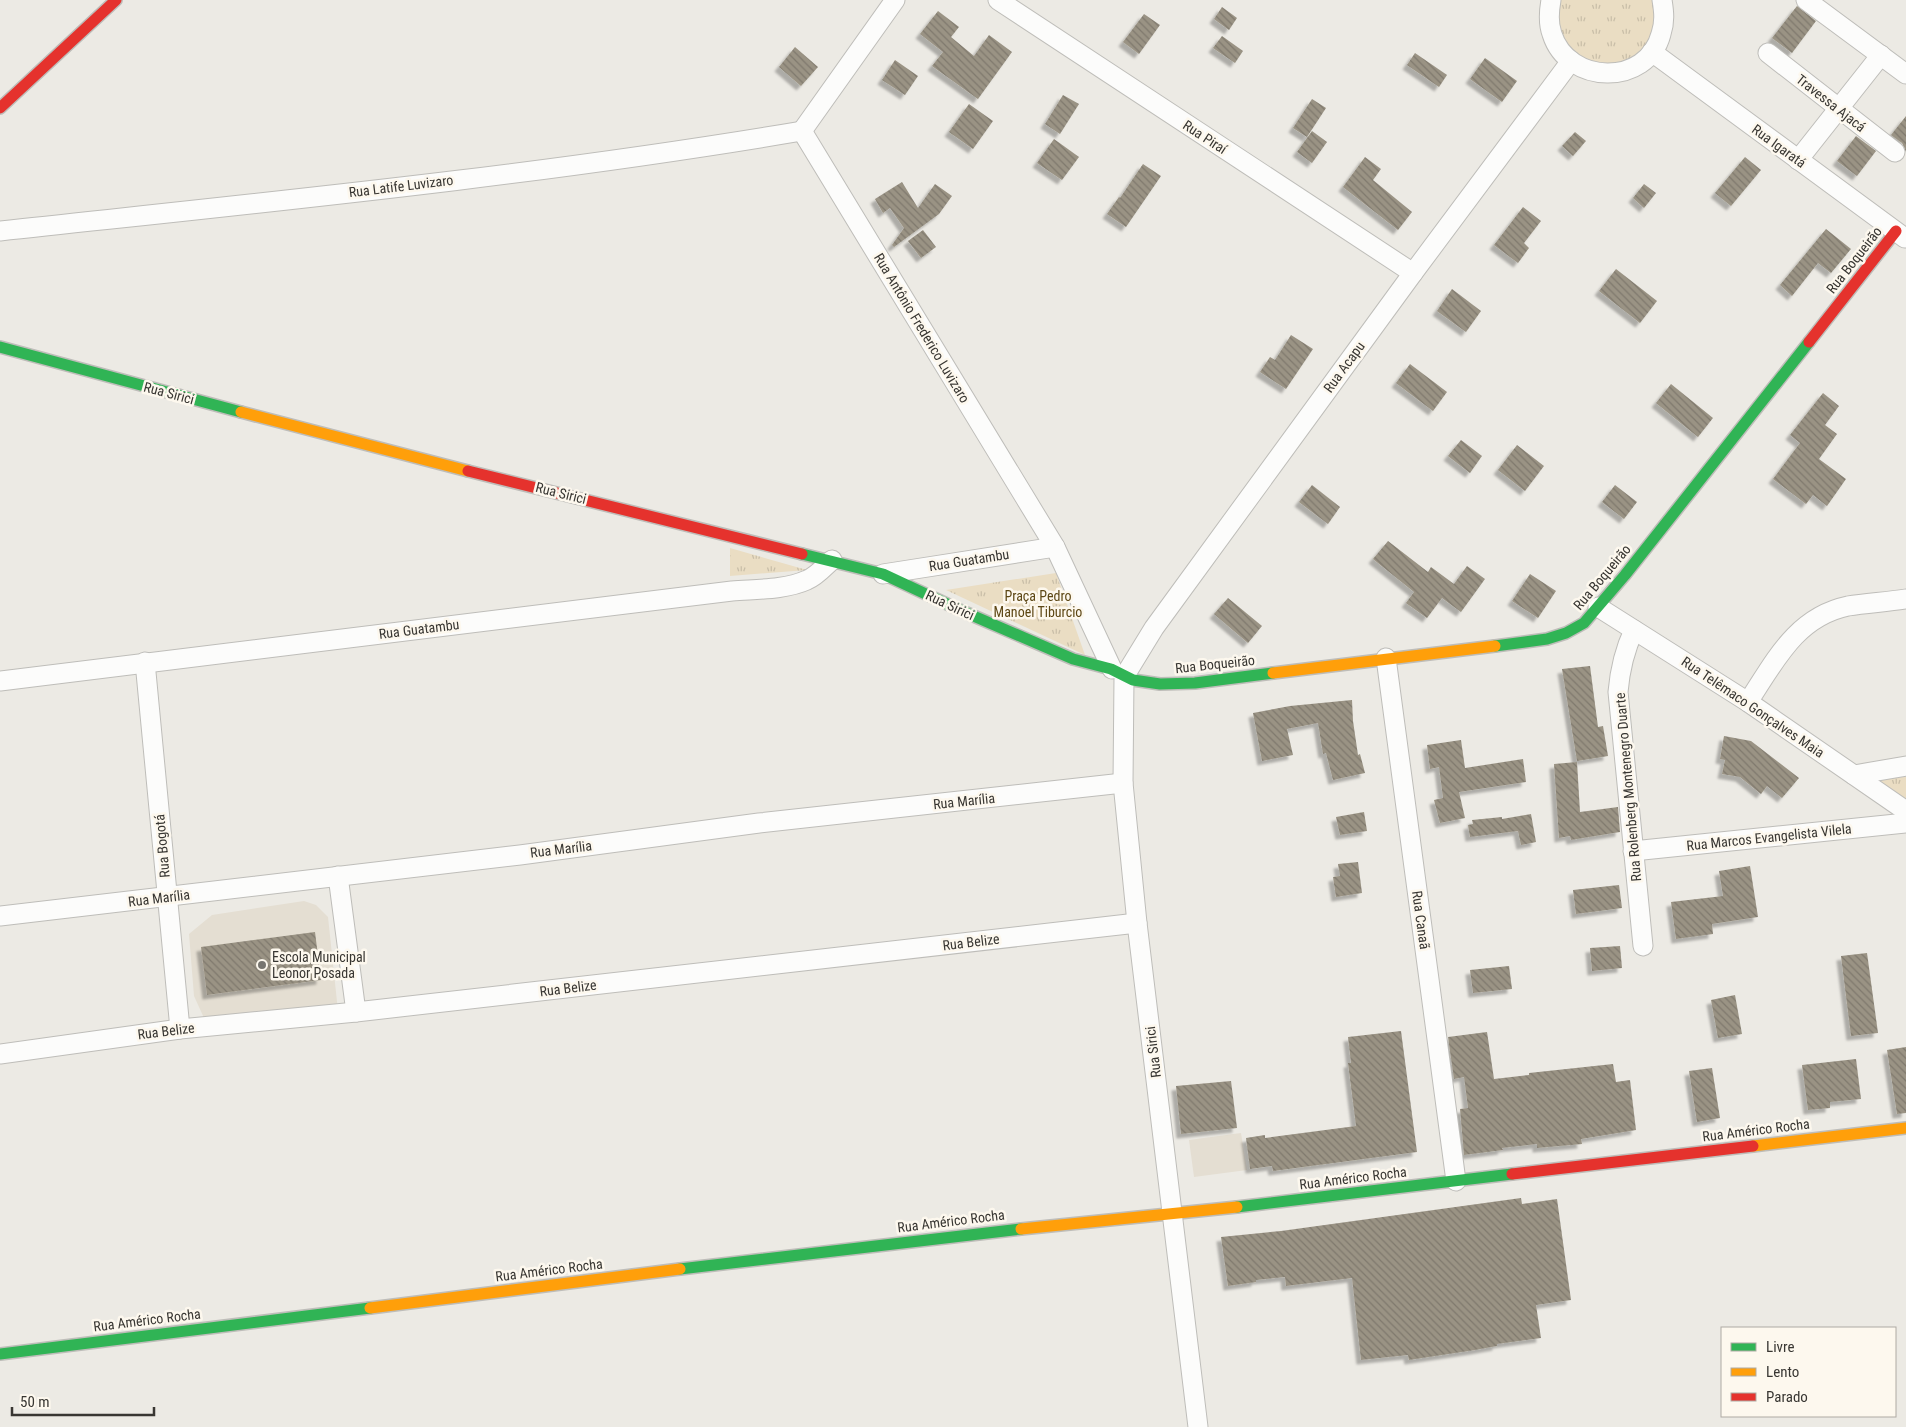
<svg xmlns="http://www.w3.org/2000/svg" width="1906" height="1427" viewBox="0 0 1906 1427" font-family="'Roboto Condensed',sans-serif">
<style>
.built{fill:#e4ded2}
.grass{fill:url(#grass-tufts)}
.building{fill:url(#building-back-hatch);filter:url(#shadow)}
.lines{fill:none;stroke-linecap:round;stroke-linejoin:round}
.street-casing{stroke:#bebdb9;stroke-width:21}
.fast-casing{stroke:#bebdb9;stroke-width:14}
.slow-casing{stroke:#bebdb9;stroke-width:14}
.jam-casing{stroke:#bebdb9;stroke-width:14}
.street{stroke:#fcfcfb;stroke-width:19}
.fast{stroke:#30b455;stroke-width:11}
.slow{stroke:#ff9f0a;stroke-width:11}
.jam{stroke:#e5322d;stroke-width:11}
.poi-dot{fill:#777570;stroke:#fdf8ee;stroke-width:2}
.labels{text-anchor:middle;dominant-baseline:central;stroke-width:5;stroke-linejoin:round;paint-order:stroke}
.street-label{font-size:14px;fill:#383632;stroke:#fdf8ee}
.park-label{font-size:14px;fill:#5d4715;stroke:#fdf8ee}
.poi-label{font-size:14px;fill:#383632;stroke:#fdf8ee;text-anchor:start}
</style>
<defs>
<pattern id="grass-tufts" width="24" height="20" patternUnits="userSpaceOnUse" patternTransform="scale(1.25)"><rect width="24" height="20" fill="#eaddc3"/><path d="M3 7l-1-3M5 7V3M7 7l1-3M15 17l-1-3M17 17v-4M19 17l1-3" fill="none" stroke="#c9bea8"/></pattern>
<pattern id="building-back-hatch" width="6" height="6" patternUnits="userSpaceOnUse" patternTransform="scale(1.25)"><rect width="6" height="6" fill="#9a9384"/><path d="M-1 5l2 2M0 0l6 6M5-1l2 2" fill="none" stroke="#7f796d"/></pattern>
<filter id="shadow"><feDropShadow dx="-4.5" dy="4.5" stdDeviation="1" flood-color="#0004"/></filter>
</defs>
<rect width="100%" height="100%" fill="#eceae4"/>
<g class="built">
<path d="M 304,901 L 316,905 L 328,917 L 338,1011 L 209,1029 L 194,996 L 189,934 L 212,915 Z"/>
<path d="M 1241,1133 L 1247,1170 L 1194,1177 L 1189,1140 Z"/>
</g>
<g class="grass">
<path d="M 1561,0 L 1653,0 C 1654,7 1657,16 1656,23 C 1656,27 1654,31 1653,34 C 1632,90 1537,58 1561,0 Z"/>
<path d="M 730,548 L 807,570 L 730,576 Z"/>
<path d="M 1056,573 L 1085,655 L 946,590 Z"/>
<path d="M 1906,777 L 1906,811 L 1879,790 L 1882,778 Z"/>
</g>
<g class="building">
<path d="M 1797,6 L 1816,21 L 1792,53 L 1772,38 Z"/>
<path d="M 1222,7 L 1237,18 L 1229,30 L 1214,19 Z"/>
<path d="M 938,11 L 959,27 L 951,37 L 974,56 L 989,35 L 1012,52 L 978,99 L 932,66 L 943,52 L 920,34 Z"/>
<path d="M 1144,14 L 1160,25 L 1139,54 L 1123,42 Z"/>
<path d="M 1222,36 L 1243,51 L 1235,63 L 1213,48 Z"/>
<path d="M 795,47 L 818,67 L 801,86 L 779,67 Z"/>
<path d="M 1415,53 L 1447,75 L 1439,87 L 1407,65 Z"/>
<path d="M 1485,58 L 1517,81 L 1502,102 L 1470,79 Z"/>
<path d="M 895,60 L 918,76 L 905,95 L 882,80 Z"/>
<path d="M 1063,95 L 1079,104 L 1060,134 L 1045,124 Z"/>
<path d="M 1312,99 L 1326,108 L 1307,137 L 1293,128 Z"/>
<path d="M 969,104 L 993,121 L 973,149 L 949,132 Z"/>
<path d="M 1906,116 L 1906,152 L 1902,143 L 1891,135 Z"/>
<path d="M 1312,131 L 1327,142 L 1312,163 L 1297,152 Z"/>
<path d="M 1575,132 L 1586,141 L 1573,156 L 1562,146 Z"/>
<path d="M 1856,136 L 1876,151 L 1857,176 L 1837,161 Z"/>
<path d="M 1054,139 L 1079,157 L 1062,180 L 1037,163 Z"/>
<path d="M 1365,157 L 1381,169 L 1373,180 L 1412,212 L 1398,230 L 1343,187 Z"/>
<path d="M 1745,157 L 1761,170 L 1731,206 L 1715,193 Z"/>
<path d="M 1143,164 L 1161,176 L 1126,227 L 1107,214 L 1119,197 L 1120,198 Z"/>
<path d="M 902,182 L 918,208 L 935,184 L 952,196 L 939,214 L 894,247 L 892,245 L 904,228 L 890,208 L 883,213 L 875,199 Z"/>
<path d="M 1644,184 L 1656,193 L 1644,208 L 1633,198 Z"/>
<path d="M 1523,207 L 1541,221 L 1524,243 L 1529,248 L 1518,263 L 1494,245 Z"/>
<path d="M 1826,229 L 1851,249 L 1831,273 L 1818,263 L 1792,296 L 1780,285 Z"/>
<path d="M 923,230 L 936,247 L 921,258 L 908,241 Z"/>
<path d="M 1616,269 L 1657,301 L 1640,323 L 1599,291 Z"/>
<path d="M 1452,289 L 1481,311 L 1466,332 L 1437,311 Z"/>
<path d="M 1291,335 L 1313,349 L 1286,389 L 1260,372 L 1270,357 L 1275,360 Z"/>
<path d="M 1410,364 L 1447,392 L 1433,411 L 1396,383 Z"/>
<path d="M 1671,384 L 1713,418 L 1698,437 L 1656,403 Z"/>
<path d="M 1823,393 L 1839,406 L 1825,425 L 1837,434 L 1819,459 L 1846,479 L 1827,506 L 1813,495 L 1806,504 L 1773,479 L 1800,443 L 1790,435 Z"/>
<path d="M 1461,440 L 1482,456 L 1470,473 L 1448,456 Z"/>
<path d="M 1517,445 L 1544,466 L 1525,491 L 1498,470 Z"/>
<path d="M 1312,485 L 1340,507 L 1328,524 L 1299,502 Z"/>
<path d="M 1615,485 L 1637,502 L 1624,519 L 1602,502 Z"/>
<path d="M 1388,541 L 1428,572 L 1431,567 L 1454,584 L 1467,566 L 1485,579 L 1461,612 L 1442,598 L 1427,618 L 1406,603 L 1414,592 L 1373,559 Z"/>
<path d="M 1530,574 L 1556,591 L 1538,618 L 1512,601 Z"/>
<path d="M 1228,598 L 1262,626 L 1248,643 L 1214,614 Z"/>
<path d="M 1590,666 L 1598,727 L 1603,726 L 1608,756 L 1577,761 L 1562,669 Z"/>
<path d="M 1352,700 L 1353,721 L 1358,755 L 1360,754 L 1365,773 L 1333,780 L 1326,753 L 1323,754 L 1318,723 L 1287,729 L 1293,755 L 1262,761 L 1253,713 L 1290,706 Z"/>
<path d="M 1724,736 L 1751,741 L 1799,778 L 1782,798 L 1767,786 L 1761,794 L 1740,777 L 1722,774 L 1725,760 L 1720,759 Z"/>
<path d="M 1461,740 L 1465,768 L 1523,759 L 1526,782 L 1459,792 L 1465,818 L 1440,823 L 1434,800 L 1443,798 L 1439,767 L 1430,769 L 1427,745 Z"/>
<path d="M 1577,762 L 1580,812 L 1618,807 L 1620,832 L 1571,840 L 1570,836 L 1559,838 L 1554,764 Z"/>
<path d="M 1364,812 L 1367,831 L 1340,835 L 1336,817 Z"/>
<path d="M 1531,814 L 1536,842 L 1521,845 L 1518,831 L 1470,837 L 1468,825 L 1473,824 L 1472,820 L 1502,817 L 1502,819 Z"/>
<path d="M 1358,862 L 1362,893 L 1336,897 L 1333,877 L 1340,876 L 1338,864 Z"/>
<path d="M 1750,866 L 1758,917 L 1712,924 L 1713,934 L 1676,939 L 1671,902 L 1723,896 L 1719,871 Z"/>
<path d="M 1619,885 L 1622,908 L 1576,914 L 1573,890 Z"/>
<path d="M 315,932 L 321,980 L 207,995 L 201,947 Z"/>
<path d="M 1620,946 L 1622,968 L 1592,971 L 1590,948 Z"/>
<path d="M 1867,953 L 1878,1033 L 1851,1036 L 1841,956 Z"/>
<path d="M 1509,966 L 1512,989 L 1473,993 L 1470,970 Z"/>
<path d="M 1735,995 L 1742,1034 L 1718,1038 L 1711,1000 Z"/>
<path d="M 1401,1031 L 1417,1152 L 1273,1171 L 1272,1166 L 1250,1169 L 1246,1138 L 1265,1135 L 1265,1138 L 1356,1126 L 1348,1063 L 1351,1063 L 1348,1037 Z"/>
<path d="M 1487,1032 L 1494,1079 L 1529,1075 L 1529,1073 L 1613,1064 L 1616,1082 L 1630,1080 L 1636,1130 L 1581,1139 L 1582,1144 L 1537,1148 L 1537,1144 L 1502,1148 L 1503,1150 L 1464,1155 L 1460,1109 L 1468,1108 L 1464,1077 L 1454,1079 L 1448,1037 Z"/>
<path d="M 1906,1047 L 1906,1113 L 1897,1114 L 1887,1050 Z"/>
<path d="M 1856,1059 L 1861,1099 L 1830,1102 L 1830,1108 L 1808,1110 L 1802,1065 Z"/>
<path d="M 1712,1068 L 1720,1118 L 1697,1122 L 1689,1071 Z"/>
<path d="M 1231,1081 L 1237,1128 L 1181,1134 L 1176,1086 Z"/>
<path d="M 1521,1198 L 1522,1204 L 1557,1199 L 1571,1300 L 1536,1305 L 1541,1338 L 1497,1344 L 1497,1346 L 1475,1350 L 1409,1360 L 1408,1355 L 1361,1360 L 1352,1278 L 1286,1286 L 1285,1277 L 1256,1280 L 1256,1282 L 1228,1286 L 1221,1237 L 1281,1231 Z"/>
</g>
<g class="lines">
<defs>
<g id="street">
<path d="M 998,0 L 1413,273"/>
<path d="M 1551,0 C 1549,11 1548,23 1552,34 C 1568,85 1647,87 1661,34 C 1665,22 1664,12 1662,0"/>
<path d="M 1806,0 L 1906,74"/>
<path d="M 1652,52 L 1905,238"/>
<path d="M 1768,53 L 1895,152"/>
<path d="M 802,131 L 1055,547 L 1112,669"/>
<path d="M 802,131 L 895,0"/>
<path d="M 1798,160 L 1881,55"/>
<path d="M 0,231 C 268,202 536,176 802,131"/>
<path d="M 883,574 L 1055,547"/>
<path d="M 1598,607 L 1748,702 L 1906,811"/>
<path d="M 1634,630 C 1624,651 1620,669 1618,692 L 1643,946"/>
<path d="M 1386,658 L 1456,1181"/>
<path d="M 145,662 L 180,1029"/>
<path d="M 0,681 L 732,591 C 756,589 785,590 807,580 C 817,576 824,567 832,560"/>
<path d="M 1748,702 C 1775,661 1796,617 1848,606 C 1867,603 1887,602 1906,599"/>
<path d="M 1854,775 L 1906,766"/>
<path d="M 1633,851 L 1906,823"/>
<path d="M 338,876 L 356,1012"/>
<path d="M 0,916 L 520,855 L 759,823 L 1123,783"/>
<path d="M 0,1054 L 180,1029 L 356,1012 L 1137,923"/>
<path d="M 1198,1427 L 1137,923 L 1123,783 L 1124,677 L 1154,628 L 1413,273 L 1571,61"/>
</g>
<g id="fast">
<path d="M 0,347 L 241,412"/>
<path d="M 802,554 L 883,574 L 962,611 L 1073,659 L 1111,669 L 1133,680 L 1160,684 L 1195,683 L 1273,673"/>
<path d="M 1495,646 L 1547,639 L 1566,633 L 1584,623 L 1625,575 L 1809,342"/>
<path d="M 1237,1207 L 1512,1174"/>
<path d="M 680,1269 L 1021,1229"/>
<path d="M 0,1354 L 370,1308"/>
</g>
<g id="slow">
<path d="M 241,412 L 468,471"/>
<path d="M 1273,673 L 1495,646"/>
<path d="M 1753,1146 L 1906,1128"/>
<path d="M 1021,1229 L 1237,1207"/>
<path d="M 370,1308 L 680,1269"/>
</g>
<g id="jam">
<path d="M 0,108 L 116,0"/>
<path d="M 1809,342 L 1896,231"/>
<path d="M 468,471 L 802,554"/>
<path d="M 1512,1174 L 1753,1146"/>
</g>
</defs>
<use href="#street" class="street-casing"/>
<use href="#fast" class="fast-casing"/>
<use href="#slow" class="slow-casing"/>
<use href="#jam" class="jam-casing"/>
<use href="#street" class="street"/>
<use href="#fast" class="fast"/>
<use href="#slow" class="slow"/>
<use href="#jam" class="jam"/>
</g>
<circle class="poi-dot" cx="262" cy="965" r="5"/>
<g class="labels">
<g class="street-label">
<text transform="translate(1831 103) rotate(38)">Travessa Ajacá</text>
<text transform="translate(1205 137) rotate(33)">Rua Piraí</text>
<text transform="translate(1779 146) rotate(36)">Rua Igaratá</text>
<text transform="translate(401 186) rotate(-7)">Rua Latife Luvizaro</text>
<text transform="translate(1854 260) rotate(-52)">Rua Boqueirão</text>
<text transform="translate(922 328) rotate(59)">Rua Antônio Frederico Luvizaro</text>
<text transform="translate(1344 367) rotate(-54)">Rua Acapu</text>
<text transform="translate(169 393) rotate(15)">Rua Sirici</text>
<text transform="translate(561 493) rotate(14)">Rua Sirici</text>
<text transform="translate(969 560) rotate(-9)">Rua Guatambu</text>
<text transform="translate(1602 577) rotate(-50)">Rua Boqueirão</text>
<text transform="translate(950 605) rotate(25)">Rua Sirici</text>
<text transform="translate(419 629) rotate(-7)">Rua Guatambu</text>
<text transform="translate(1215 664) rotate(-6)">Rua Boqueirão</text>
<text transform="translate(1753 707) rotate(34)">Rua Telêmaco Gonçalves Maia</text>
<text transform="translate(1628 787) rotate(-95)">Rua Rolenberg Montenegro Duarte</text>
<text transform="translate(964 801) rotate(-6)">Rua Marília</text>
<text transform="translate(1769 837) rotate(-6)">Rua Marcos Evangelista Vilela</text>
<text transform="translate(162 846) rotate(-95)">Rua Bogotá</text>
<text transform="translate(561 849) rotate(-7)">Rua Marília</text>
<text transform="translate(159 898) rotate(-7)">Rua Marília</text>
<text transform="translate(1421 920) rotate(82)">Rua Canaã</text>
<text transform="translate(971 942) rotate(-7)">Rua Belize</text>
<text transform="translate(568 988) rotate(-7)">Rua Belize</text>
<text transform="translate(166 1031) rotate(-7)">Rua Belize</text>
<text transform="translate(1153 1052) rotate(-97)">Rua Sirici</text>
<text transform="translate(1756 1130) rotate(-7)">Rua Américo Rocha</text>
<text transform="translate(1353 1178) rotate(-7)">Rua Américo Rocha</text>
<text transform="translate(951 1221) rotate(-7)">Rua Américo Rocha</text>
<text transform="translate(549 1270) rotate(-7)">Rua Américo Rocha</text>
<text transform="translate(147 1320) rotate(-7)">Rua Américo Rocha</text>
</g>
<g class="park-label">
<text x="1038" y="596">Praça Pedro<tspan x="1038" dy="16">Manoel Tiburcio</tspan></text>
</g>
<g class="poi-label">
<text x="272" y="957">Escola Municipal<tspan x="272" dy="16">Leonor Posada</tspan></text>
</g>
</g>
<rect x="1721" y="1327" width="175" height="90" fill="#fdf8ee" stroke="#aeaaa3"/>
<rect x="1731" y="1343" width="25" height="8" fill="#30b455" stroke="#aeaaa3"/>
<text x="1766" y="1352" font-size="15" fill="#383632">Livre</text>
<rect x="1731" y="1368" width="25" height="8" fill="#ff9f0a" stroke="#aeaaa3"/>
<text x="1766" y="1377" font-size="15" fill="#383632">Lento</text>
<rect x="1731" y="1393" width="25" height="8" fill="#e5322d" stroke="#aeaaa3"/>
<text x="1766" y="1402" font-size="15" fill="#383632">Parado</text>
<path d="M12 1407v8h142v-8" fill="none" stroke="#383632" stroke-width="2.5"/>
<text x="20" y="1407" font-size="15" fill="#383632" stroke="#fdf8ee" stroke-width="4" paint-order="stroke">50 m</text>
</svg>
